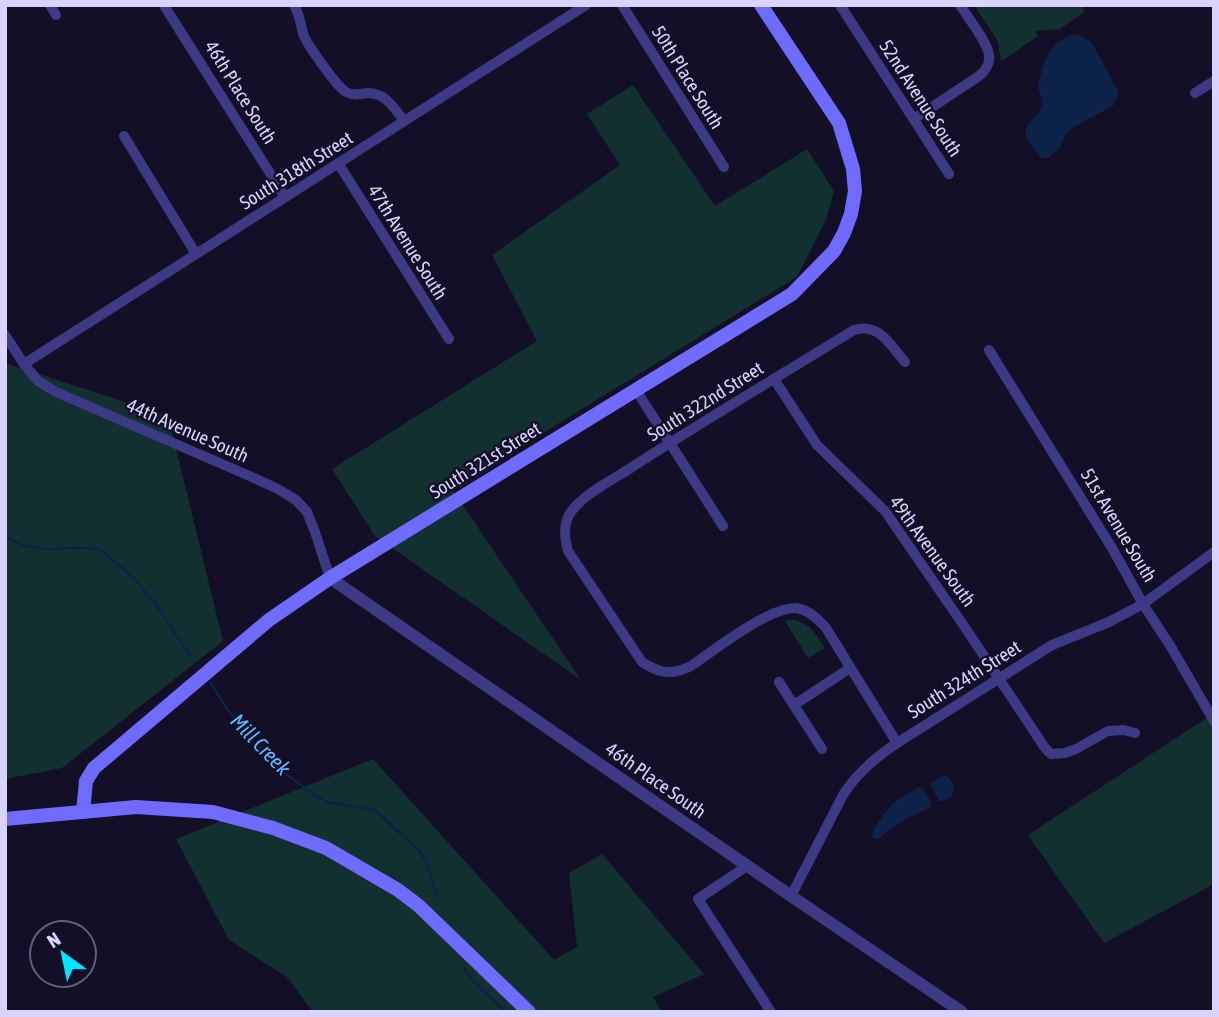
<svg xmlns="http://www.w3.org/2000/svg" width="1219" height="1017" viewBox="0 0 1219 1017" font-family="'Asap Condensed',sans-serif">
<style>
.green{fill:#12302f}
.water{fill:#0c2248}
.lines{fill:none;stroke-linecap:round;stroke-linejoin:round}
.stream{stroke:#0c2248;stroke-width:2.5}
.minor{stroke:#3d3a85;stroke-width:10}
.tertiary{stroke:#3d3a85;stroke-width:12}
.secondary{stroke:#6f6bff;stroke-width:14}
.labels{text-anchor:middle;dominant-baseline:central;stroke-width:5;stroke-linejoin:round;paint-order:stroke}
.street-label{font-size:19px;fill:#d9d4ff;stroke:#130f26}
.water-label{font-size:21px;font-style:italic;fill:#62b6ff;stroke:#130f26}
</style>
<rect width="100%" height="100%" fill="#130f26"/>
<g class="green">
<path d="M 974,5 L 1081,5 L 1085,11 L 1060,29 L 1035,31 L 1038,36 L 1004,60 L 1001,60 L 997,40 Z"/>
<path d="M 633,85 L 715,206 L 807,149 L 834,191 L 826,220 L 797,277 L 452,489 L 581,680 L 375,536 L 332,469 L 537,341 L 492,255 L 620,165 L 587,114 Z"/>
<path d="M 5,363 L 168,416 L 223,641 L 62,768 L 5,779 Z"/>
<path d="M 792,620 C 810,622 816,634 825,648 L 808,658 L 785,621 Z"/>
<path d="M 1214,713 L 1214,884 L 1104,943 L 1028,835 Z"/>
<path d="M 373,759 L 554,960 L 577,947 L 569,873 L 602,854 L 704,974 L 653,997 L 662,1012 L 313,1012 L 287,977 L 229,940 L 176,839 Z"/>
</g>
<g class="water">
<path d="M 1073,34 L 1082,36 L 1092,43 L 1119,93 L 1113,106 L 1073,127 L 1065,136 L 1059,149 L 1048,158 L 1040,158 C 1037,149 1027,145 1026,135 C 1024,122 1037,119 1041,108 C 1045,100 1039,94 1038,86 C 1038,81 1041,75 1042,70 C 1048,51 1053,42 1073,34 Z"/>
<path d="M 944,776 L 948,777 L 954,786 L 952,796 L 943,801 L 939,801 L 931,786 L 930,783 Z"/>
<path d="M 919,787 C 926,790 932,800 931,807 L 904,820 L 879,838 L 875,839 L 872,837 C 874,825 888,806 899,799 C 905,795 913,791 919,787 Z"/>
</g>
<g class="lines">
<g class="stream">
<path d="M 5,536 L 22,545 L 46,549 L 79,548 L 99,549 L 133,577 L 157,606 L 190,656"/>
<path d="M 211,683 L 227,709 L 252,739 L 285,773 L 309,791 L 327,802 L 375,810 L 420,852 L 426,861 L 437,897"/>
<path d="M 464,969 L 472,980 L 506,1012"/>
</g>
<g class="minor">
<path d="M 50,5 L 56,15"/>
<path d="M 294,5 C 301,17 300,25 304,36 C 309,47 337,87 346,92 C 353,96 360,94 367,93 C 385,92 395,109 404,121"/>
<path d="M 622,5 L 724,167"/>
<path d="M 840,5 L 949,174"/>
<path d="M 165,7 L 285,197"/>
<path d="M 1195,93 L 1214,81"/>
<path d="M 914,119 L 979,76 C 985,71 990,64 989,56 C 989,44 967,16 960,5"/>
<path d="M 124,136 L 196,254"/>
<path d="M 338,163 L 449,339"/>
<path d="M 5,335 L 24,364 L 38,381 L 56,392 L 245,474 L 278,489 L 296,500 L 307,512 L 315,532 L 330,578"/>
<path d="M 989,350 L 1112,548 L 1143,604 L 1171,647 L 1214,721"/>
<path d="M 24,364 L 586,5"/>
<path d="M 774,379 L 817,445 L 885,511 L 964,626 L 1045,748 L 1051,754 L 1065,753 L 1076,749 L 1108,731 L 1124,730 L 1135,733"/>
<path d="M 636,390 L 723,526"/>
<path d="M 779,682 L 822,749"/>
<path d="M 794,705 L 850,668"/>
<path d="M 897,743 L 826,628 C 818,619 808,609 795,608 C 768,608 714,650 691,666 C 671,676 659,673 642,662 L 568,551 C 565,539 563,527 569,515 C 580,496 611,481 629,469 C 703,421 779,376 854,330 C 879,322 890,345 905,362"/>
<path d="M 747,866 L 698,899 L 771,1012"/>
<path d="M 791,896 L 843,795 C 857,773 875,758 897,743 L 1052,645 L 1109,622 L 1143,604 L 1214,552"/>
</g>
<path class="tertiary" d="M 330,578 L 791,896 L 962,1012"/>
<g class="secondary">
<path d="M 83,812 L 86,781 L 94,768 L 269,620 L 330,578 L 792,294 L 834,251 L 844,233 L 851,214 L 855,191 L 853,169 L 839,123 L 761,5"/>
<path d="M 5,819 L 136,807 L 213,812 L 273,828 L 326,848 L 398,890 L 419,906 L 529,1012"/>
</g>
</g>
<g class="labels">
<g class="street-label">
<text transform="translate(688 77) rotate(58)">50th Place South</text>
<text transform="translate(241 92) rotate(58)">46th Place South</text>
<text transform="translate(921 98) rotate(57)">52nd Avenue South</text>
<text transform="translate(296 170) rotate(-32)">South 318th Street</text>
<text transform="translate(408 242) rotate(58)">47th Avenue South</text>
<text transform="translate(705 401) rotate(-32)">South 322nd Street</text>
<text transform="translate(188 430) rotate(24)">44th Avenue South</text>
<text transform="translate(485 460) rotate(-32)">South 321st Street</text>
<text transform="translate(1119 525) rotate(59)">51st Avenue South</text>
<text transform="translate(933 551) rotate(54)">49th Avenue South</text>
<text transform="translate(964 679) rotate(-32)">South 324th Street</text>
<text transform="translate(656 780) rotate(35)">46th Place South</text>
</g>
<g class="water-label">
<text transform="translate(261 744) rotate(46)">Mill Creek</text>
</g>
</g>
<rect width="1219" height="1017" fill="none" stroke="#d9d4ff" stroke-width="14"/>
<g transform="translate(63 954) rotate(327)"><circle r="33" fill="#130f26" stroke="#625e7d" stroke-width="2"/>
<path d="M0-5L12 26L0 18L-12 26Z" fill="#00e5ff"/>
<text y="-10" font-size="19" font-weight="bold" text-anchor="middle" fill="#d9d4ff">N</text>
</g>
</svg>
